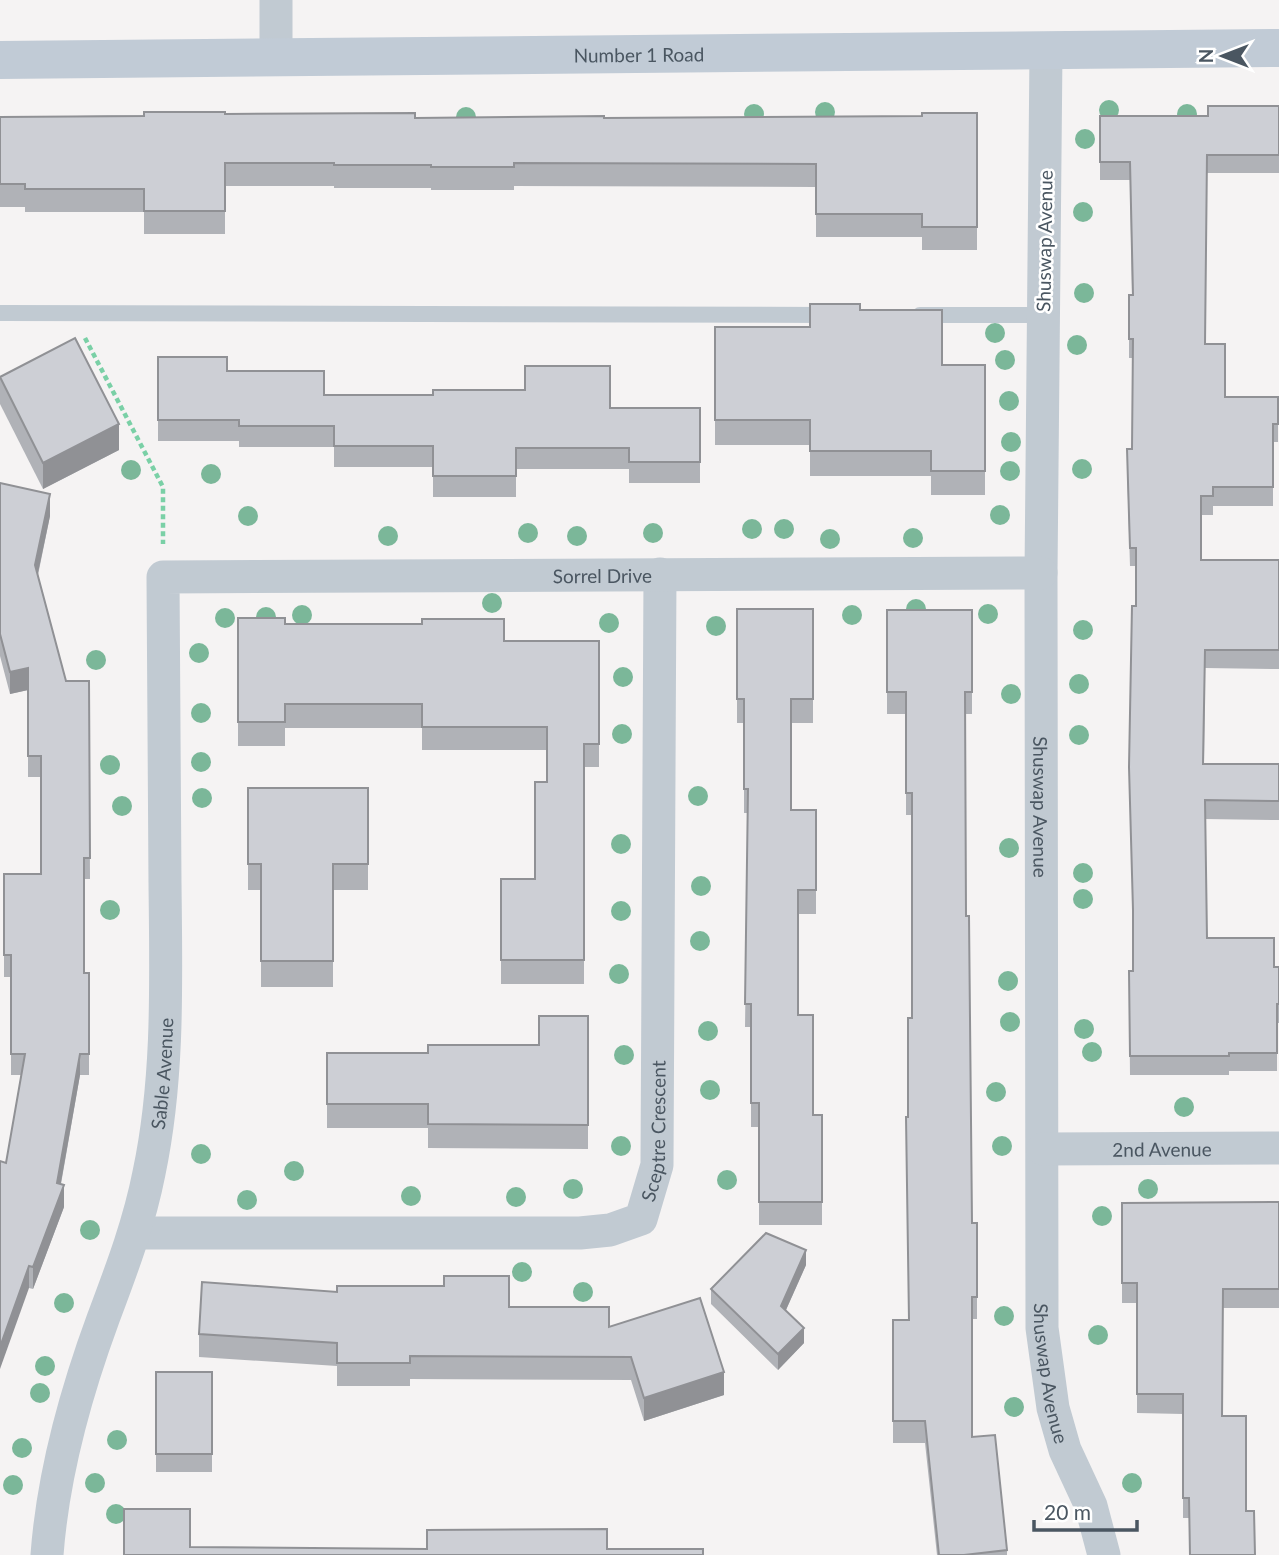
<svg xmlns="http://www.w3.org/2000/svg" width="1279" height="1555" viewBox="0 0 1279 1555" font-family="Lato,sans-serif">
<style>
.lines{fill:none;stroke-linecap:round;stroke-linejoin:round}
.path{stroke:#7ad0a6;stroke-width:4.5;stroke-dasharray:5 3.5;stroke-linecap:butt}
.service{stroke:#c1cad2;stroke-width:16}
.minor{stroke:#c1cad2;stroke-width:33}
.secondary{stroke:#c1cbd6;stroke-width:38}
.tree{fill:#7bb799}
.wall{fill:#b0b2b7}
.shaded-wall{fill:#909195}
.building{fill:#cdcfd5;stroke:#909195;stroke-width:2}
.labels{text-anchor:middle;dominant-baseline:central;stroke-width:5;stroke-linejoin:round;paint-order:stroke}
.street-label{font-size:19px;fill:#4a5661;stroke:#fff}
</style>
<rect width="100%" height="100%" fill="#f5f3f3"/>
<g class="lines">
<path class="path" d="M 85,338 L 163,487 L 163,544"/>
<g class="service">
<path d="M 0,313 L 831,315"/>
<path d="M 920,315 L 1043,315"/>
</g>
<g class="minor">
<path d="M 276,0 L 276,57"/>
<path id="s1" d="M 1046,51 L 1041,573 L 1042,1328 L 1053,1408 L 1065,1450 L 1091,1506 L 1104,1555"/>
<path id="s2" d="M 1043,1149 L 1279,1148"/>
<path id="s3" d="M 135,1233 L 580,1233 L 610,1230 L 641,1219 L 657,1165 L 660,574"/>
<path id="s4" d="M 47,1555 C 53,1474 75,1395 103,1319 C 121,1271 139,1224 149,1173 C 169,1078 166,980 165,883 C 165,781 164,679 163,577 L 1041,573"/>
</g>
<path class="secondary" id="s5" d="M 0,60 L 1279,48"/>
</g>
<g class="tree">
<circle cx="1109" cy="110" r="10"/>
<circle cx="825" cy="112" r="10"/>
<circle cx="754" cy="114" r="10"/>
<circle cx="1187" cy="114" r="10"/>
<circle cx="466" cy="117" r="10"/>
<circle cx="1085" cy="139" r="10"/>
<circle cx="1083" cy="212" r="10"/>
<circle cx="1084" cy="293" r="10"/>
<circle cx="995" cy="333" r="10"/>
<circle cx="1077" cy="345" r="10"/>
<circle cx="1005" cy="360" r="10"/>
<circle cx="1009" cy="401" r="10"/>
<circle cx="1011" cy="442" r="10"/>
<circle cx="1082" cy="469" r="10"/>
<circle cx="131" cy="470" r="10"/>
<circle cx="1010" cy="471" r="10"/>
<circle cx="211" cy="474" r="10"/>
<circle cx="1000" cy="515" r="10"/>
<circle cx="248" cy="516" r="10"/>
<circle cx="752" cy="529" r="10"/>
<circle cx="784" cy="529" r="10"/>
<circle cx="528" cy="533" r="10"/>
<circle cx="653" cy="533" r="10"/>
<circle cx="388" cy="536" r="10"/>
<circle cx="577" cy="536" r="10"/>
<circle cx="913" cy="538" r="10"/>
<circle cx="830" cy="539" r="10"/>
<circle cx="492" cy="603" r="10"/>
<circle cx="916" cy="609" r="10"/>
<circle cx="988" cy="614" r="10"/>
<circle cx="302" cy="615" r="10"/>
<circle cx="852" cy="615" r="10"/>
<circle cx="266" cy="617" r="10"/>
<circle cx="225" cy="618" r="10"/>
<circle cx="609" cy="623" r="10"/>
<circle cx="716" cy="626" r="10"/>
<circle cx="1083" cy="630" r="10"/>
<circle cx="199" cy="653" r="10"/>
<circle cx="96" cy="660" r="10"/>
<circle cx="623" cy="677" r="10"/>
<circle cx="1079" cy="684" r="10"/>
<circle cx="1011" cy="694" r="10"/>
<circle cx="201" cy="713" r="10"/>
<circle cx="622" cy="734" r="10"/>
<circle cx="1079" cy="735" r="10"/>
<circle cx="201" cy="762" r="10"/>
<circle cx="110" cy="765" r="10"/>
<circle cx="698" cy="796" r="10"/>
<circle cx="202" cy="798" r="10"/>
<circle cx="122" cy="806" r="10"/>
<circle cx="621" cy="844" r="10"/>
<circle cx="1009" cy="848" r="10"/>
<circle cx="1083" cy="873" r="10"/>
<circle cx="701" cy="886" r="10"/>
<circle cx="1083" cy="899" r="10"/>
<circle cx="110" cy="910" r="10"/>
<circle cx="621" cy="911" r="10"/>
<circle cx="700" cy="941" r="10"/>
<circle cx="619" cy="974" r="10"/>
<circle cx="1008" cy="981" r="10"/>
<circle cx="1010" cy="1022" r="10"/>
<circle cx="1084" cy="1029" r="10"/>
<circle cx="708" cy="1031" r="10"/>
<circle cx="1092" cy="1052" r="10"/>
<circle cx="624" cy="1055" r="10"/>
<circle cx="710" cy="1090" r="10"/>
<circle cx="996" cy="1092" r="10"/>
<circle cx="1184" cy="1107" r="10"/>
<circle cx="621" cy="1146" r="10"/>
<circle cx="1002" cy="1146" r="10"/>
<circle cx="201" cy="1154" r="10"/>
<circle cx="294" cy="1171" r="10"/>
<circle cx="727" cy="1180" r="10"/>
<circle cx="573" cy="1189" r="10"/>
<circle cx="1148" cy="1189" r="10"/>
<circle cx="411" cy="1196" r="10"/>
<circle cx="516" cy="1197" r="10"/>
<circle cx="247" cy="1200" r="10"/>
<circle cx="1102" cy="1216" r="10"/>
<circle cx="90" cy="1230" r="10"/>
<circle cx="522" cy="1272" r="10"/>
<circle cx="583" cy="1292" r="10"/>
<circle cx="64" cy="1303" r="10"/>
<circle cx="1004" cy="1316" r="10"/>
<circle cx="1098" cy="1335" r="10"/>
<circle cx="45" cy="1366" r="10"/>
<circle cx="40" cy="1393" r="10"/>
<circle cx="1014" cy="1407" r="10"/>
<circle cx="117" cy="1440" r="10"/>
<circle cx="22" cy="1448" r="10"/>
<circle cx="95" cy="1483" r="10"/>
<circle cx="1132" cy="1483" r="10"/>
<circle cx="13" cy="1485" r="10"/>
<circle cx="116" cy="1514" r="10"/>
</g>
<g class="wall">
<path d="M 1279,106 L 1279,173 L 1207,173 L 1205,344 L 1225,397 L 1278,397 L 1278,442 L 1273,442 L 1273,506 L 1213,506 L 1213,515 L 1201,515 L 1201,560 L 1279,560 L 1279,669 L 1205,668 L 1204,764 L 1279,764 L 1279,820 L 1205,819 L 1207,938 L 1274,967 L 1279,967 L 1279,1023 L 1277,1023 L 1277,1071 L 1229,1071 L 1229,1075 L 1130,1075 L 1129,971 L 1133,971 L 1136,566 L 1130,566 L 1127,468 L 1127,449 L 1132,449 L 1132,358 L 1129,358 L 1129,295 L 1132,295 L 1130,180 L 1100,180 L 1100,116 L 1208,116 Z"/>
<path d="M 977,113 L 977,250 L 922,250 L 922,237 L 816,237 L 816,187 L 514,186 L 514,190 L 431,190 L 431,188 L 334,188 L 334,186 L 225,186 L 225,234 L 144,234 L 144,212 L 25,212 L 25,207 L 0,207 L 0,117 L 225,114 L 415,118 L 604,118 L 922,116 Z"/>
<path d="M 860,310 L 942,365 L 985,365 L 985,495 L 931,495 L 931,476 L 810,476 L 810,445 L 715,445 L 715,327 L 810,327 Z"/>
<path d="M 158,357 L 227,371 L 324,395 L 433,395 L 525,390 L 610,408 L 700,408 L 700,483 L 629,483 L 629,469 L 516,469 L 516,497 L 433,497 L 433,467 L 334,467 L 334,447 L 239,447 L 239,441 L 158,441 Z"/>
<path d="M 0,377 L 119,450 L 43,489 L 0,404 Z"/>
<path d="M 0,485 L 50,516 L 38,575 L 66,681 L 89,681 L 90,879 L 84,879 L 84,973 L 89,973 L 89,1075 L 80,1075 L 61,1184 L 64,1207 L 33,1289 L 29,1288 L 6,1163 L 21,1075 L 11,1075 L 11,977 L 4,977 L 4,874 L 41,874 L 41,777 L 28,777 L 28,690 L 10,694 L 0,656 Z"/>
<path d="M 737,609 L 813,609 L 813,723 L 791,723 L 791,810 L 816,810 L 816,914 L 798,914 L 798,1015 L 813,1115 L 822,1115 L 822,1225 L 759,1225 L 759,1127 L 751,1127 L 751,1027 L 745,1027 L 748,813 L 744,813 L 744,723 L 737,723 Z"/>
<path d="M 887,610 L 972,610 L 972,714 L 965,714 L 966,916 L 972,1223 L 977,1223 L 977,1319 L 972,1319 L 972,1437 L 1007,1550 L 1007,1555 L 937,1555 L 925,1443 L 893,1443 L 893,1320 L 908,1320 L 908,1117 L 912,1018 L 912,815 L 906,815 L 906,714 L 887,714 Z"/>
<path d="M 238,618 L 285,624 L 504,641 L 599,641 L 599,767 L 584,767 L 584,984 L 501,984 L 501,879 L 535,879 L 547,782 L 547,750 L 422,750 L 422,728 L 285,728 L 285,746 L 238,746 Z"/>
<path d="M 248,788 L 368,788 L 368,890 L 333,890 L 333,987 L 261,987 L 261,890 L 248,890 Z"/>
<path d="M 588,1016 L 588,1149 L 428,1148 L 428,1128 L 327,1128 L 327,1053 L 428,1053 L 539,1045 Z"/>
<path d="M 1279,1202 L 1279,1308 L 1223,1308 L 1189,1518 L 1183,1518 L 1183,1414 L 1137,1413 L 1137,1303 L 1122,1303 L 1122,1203 Z"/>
<path d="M 806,1265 L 786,1310 L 804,1343 L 778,1370 L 711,1304 L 711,1289 Z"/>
<path d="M 509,1307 L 609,1327 L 724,1395 L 644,1421 L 631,1380 L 410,1379 L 410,1386 L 337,1386 L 337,1366 L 199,1357 L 199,1334 Z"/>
<rect x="156" y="1372" width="56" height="100"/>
</g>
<g class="shaded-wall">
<path d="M 119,424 L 119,450 L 43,489 L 43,463 Z"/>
<path d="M 50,494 L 50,516 L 35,587 L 35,565 Z"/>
<path d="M 28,668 L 28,690 L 10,694 L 10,672 Z"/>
<path d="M 80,1054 L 80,1075 L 58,1199 L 64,1185 L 64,1207 L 33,1289 L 33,1267 Z"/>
<path d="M 806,1250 L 806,1265 L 781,1321 L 781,1306 Z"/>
<path d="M 29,1266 L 29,1288 L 0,1369 L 0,1347 Z"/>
<path d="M 804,1328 L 804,1343 L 778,1370 L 778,1354 Z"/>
<path d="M 724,1372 L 724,1395 L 644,1421 L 644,1398 Z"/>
</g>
<g class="building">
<path d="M 1208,106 L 1279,106 L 1279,155 L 1207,155 L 1205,344 L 1225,344 L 1225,397 L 1278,397 L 1278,424 L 1273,424 L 1273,487 L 1213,487 L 1213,496 L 1201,496 L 1201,560 L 1279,560 L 1279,650 L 1205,650 L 1203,764 L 1279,764 L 1279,801 L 1205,800 L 1207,938 L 1274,938 L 1274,967 L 1279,967 L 1279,1004 L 1277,1004 L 1277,1053 L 1229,1053 L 1229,1056 L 1130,1056 L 1129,971 L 1133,971 L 1133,910 L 1129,767 L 1132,606 L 1136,606 L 1136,548 L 1130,548 L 1127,449 L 1132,449 L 1133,339 L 1129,339 L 1129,295 L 1133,295 L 1130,162 L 1100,162 L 1100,116 L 1208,116 Z"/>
<path d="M 144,112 L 225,112 L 225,114 L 415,113 L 415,118 L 604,116 L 604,118 L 922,116 L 922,113 L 977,113 L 977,227 L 922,227 L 922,214 L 816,214 L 816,164 L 514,163 L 514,167 L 431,167 L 431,165 L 334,165 L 334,163 L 225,163 L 225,211 L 144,211 L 144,189 L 25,189 L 25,184 L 0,184 L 0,117 L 144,116 Z"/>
<path d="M 810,304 L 860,304 L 860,310 L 942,310 L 942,365 L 985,365 L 985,471 L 931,471 L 931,451 L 810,451 L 810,420 L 715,420 L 715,327 L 810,327 Z"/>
<path d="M 75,338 L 119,424 L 43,463 L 0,377 Z"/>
<path d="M 158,357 L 227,357 L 227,371 L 324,371 L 324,395 L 433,395 L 433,390 L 525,390 L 525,366 L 610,366 L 610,408 L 700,408 L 700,462 L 629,462 L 629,448 L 516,448 L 516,476 L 433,476 L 433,446 L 334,446 L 334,426 L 239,426 L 239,420 L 158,420 Z"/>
<path d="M 0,483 L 50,494 L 35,565 L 66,681 L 89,681 L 90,858 L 84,858 L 84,973 L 89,973 L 89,1054 L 80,1054 L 57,1183 L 64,1185 L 33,1267 L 29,1266 L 0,1347 L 0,1161 L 6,1163 L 25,1054 L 11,1054 L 11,955 L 4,955 L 4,874 L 41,874 L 41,756 L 28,756 L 28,668 L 10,672 L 0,634 Z"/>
<path d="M 737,609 L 813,609 L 813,699 L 791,699 L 791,810 L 816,810 L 816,890 L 798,890 L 798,1015 L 813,1015 L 813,1115 L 822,1115 L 822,1202 L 759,1202 L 759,1103 L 751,1103 L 751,1004 L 745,1004 L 748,789 L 744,789 L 744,699 L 737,699 Z"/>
<path d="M 887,610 L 972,610 L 972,692 L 965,692 L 966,916 L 969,916 L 972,1223 L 977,1223 L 977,1297 L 972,1297 L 972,1437 L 995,1435 L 1007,1550 L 964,1555 L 939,1555 L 925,1421 L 893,1421 L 893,1320 L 909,1320 L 906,1117 L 908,1117 L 908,1018 L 912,1018 L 912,793 L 906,793 L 906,692 L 887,692 Z"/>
<path d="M 238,618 L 285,618 L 285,624 L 422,624 L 422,619 L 504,619 L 504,641 L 599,641 L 599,744 L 584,744 L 584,960 L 501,960 L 501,879 L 535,879 L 535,782 L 547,782 L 547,727 L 422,727 L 422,704 L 285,704 L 285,722 L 238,722 Z"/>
<path d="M 248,788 L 368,788 L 368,864 L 333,864 L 333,961 L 261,961 L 261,864 L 248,864 Z"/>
<path d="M 539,1016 L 588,1016 L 588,1125 L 428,1124 L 428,1104 L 327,1104 L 327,1053 L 428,1053 L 428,1045 L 539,1045 Z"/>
<path d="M 1279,1202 L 1279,1289 L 1223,1289 L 1222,1416 L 1246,1416 L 1246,1511 L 1254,1511 L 1255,1555 L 1190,1555 L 1189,1498 L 1183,1498 L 1183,1394 L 1137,1394 L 1137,1283 L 1122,1283 L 1122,1203 Z"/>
<path d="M 766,1233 L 806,1250 L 781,1306 L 804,1328 L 778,1354 L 711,1289 Z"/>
<path d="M 444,1276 L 509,1276 L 509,1307 L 609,1307 L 609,1327 L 700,1298 L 724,1372 L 644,1398 L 631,1357 L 410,1356 L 410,1363 L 337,1363 L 337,1343 L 199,1334 L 202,1282 L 337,1292 L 337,1286 L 444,1286 Z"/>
<rect x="156" y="1372" width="56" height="82"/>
<path d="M 124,1509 L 190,1509 L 190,1547 L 427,1549 L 427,1530 L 607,1529 L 607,1549 L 703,1549 L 703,1555 L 124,1555 Z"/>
</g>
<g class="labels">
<g class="street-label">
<text stroke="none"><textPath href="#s5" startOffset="639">Number 1 Road</textPath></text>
<text transform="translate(1044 241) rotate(-89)">Shuswap Avenue</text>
<text stroke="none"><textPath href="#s4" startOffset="1433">Sorrel Drive</textPath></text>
<text stroke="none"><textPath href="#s1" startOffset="756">Shuswap Avenue</textPath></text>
<text stroke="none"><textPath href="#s4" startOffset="497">Sable Avenue</textPath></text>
<text stroke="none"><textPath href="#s3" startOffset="598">Sceptre Crescent</textPath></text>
<text stroke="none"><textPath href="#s2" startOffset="119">2nd Avenue</textPath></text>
<text stroke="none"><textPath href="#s1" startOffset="1323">Shuswap Avenue</textPath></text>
</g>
</g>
<g transform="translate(1223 56) rotate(270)" stroke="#ffffff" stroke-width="5" paint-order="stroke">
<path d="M0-5L12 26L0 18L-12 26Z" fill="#4a5661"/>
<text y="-10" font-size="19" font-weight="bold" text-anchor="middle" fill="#4a5661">N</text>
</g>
<path d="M1034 1520v10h103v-10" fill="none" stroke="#4a5661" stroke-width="3.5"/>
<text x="1044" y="1520" font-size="21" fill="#4a5661" stroke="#ffffff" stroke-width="5" paint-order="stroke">20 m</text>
</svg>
